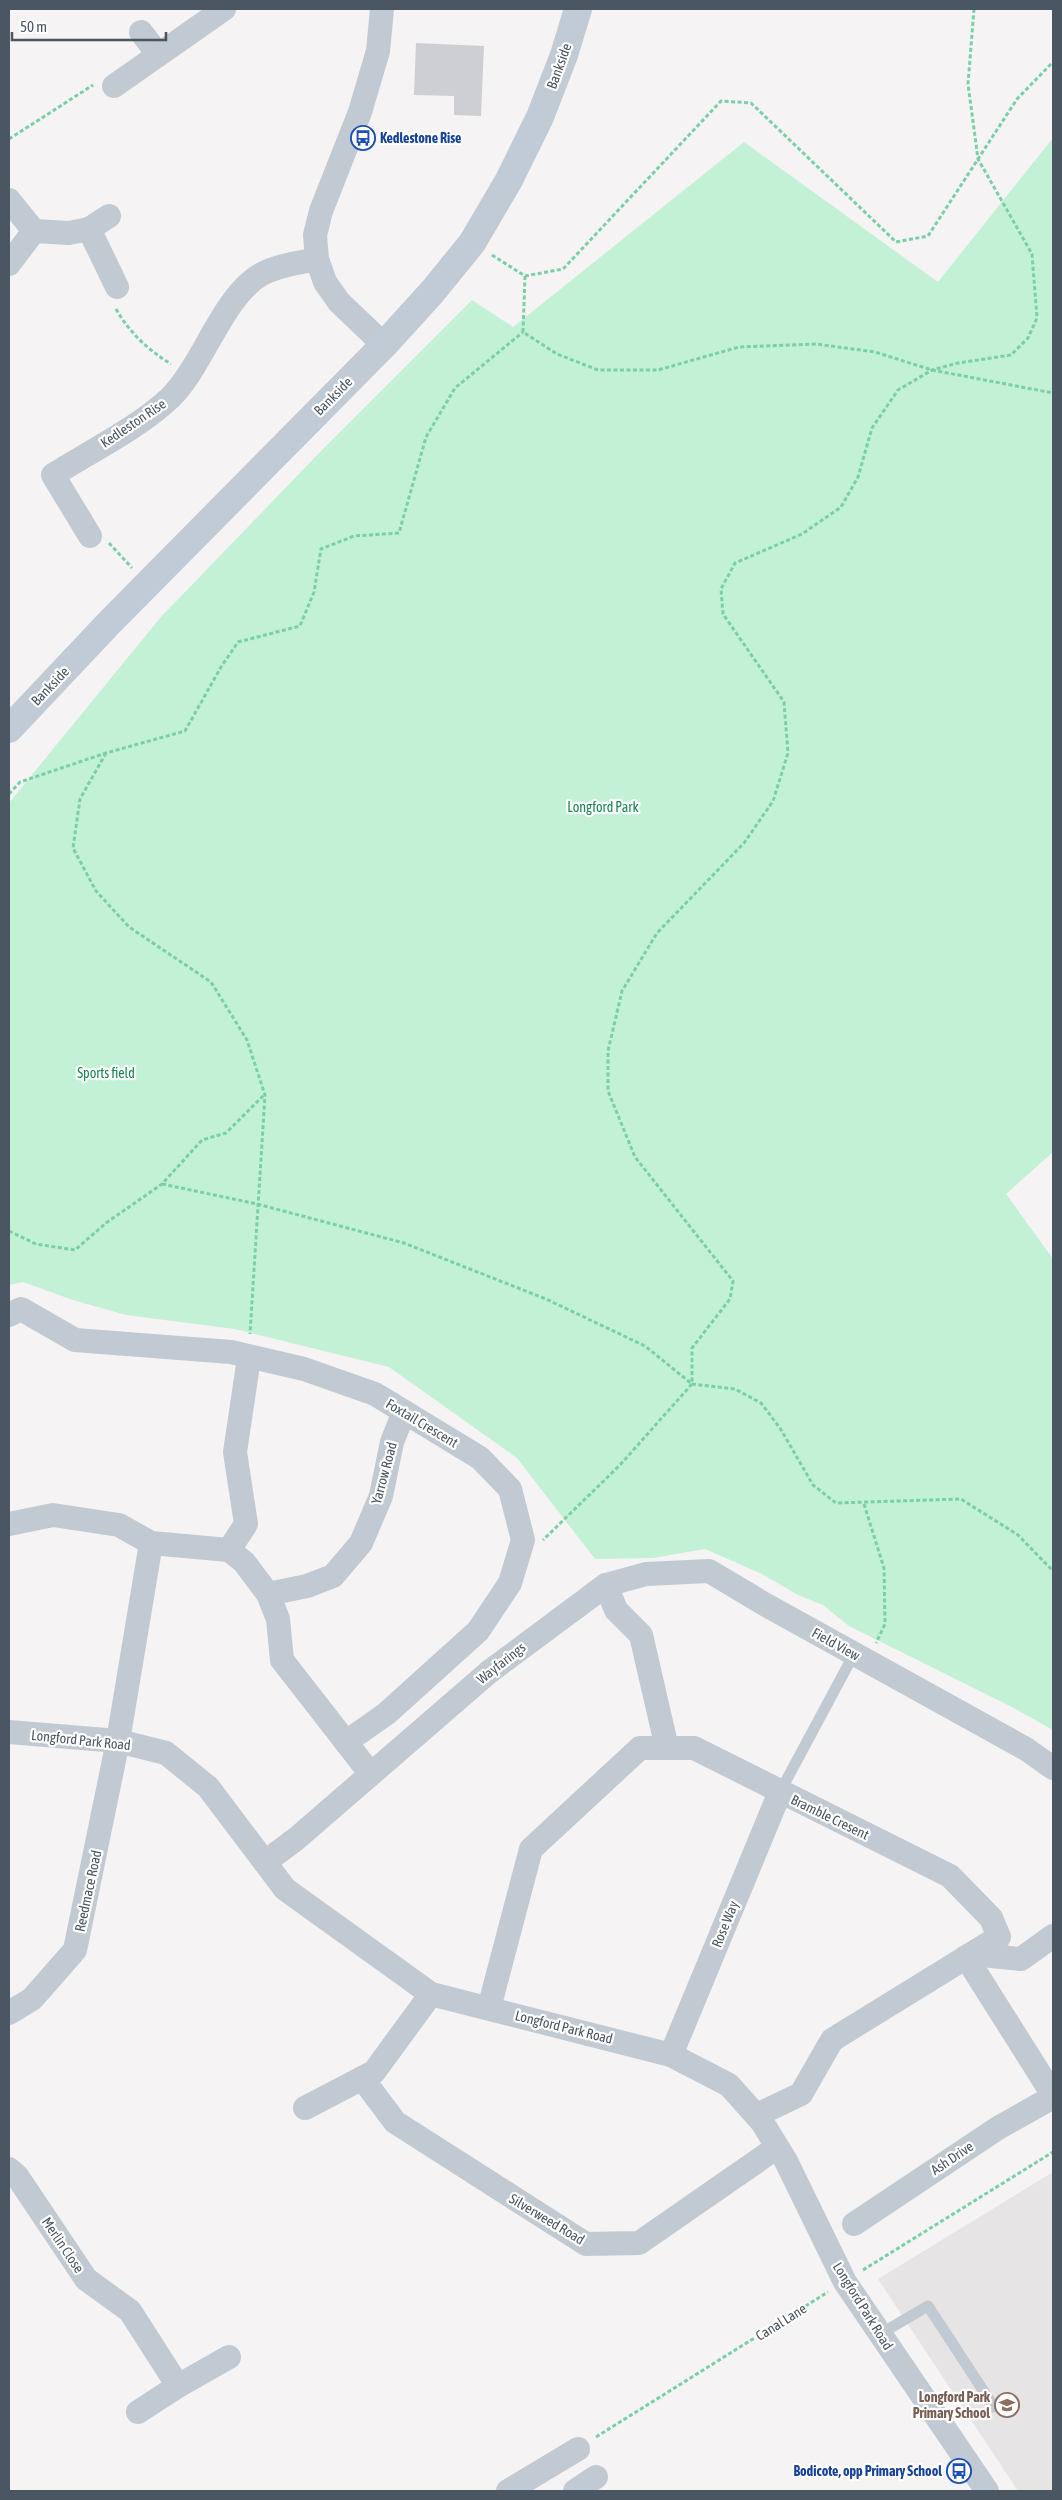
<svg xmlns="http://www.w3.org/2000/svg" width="1062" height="2500" viewBox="0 0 1062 2500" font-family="'Asap Condensed',sans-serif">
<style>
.education{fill:#e6e4e5}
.green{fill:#c3f1d5}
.building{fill:#cdcfd5}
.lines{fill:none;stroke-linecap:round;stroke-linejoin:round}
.path{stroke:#7ad0a6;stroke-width:3;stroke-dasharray:4 2.5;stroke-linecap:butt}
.lane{stroke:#c1cad2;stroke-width:11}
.street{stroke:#c1cad2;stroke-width:24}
.secondary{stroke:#c1cbd6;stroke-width:28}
.labels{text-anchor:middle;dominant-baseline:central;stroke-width:4.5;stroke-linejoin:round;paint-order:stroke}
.street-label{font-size:14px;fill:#4a5661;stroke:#fff}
.transit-label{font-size:14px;font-weight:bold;fill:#164399;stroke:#fff;text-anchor:start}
.park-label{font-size:14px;fill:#17864f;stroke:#fff}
.education-label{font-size:14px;font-weight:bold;fill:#785e54;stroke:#fff;text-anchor:end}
</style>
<rect width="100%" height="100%" fill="#f5f3f3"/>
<path class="education" d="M 1053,2172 L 1053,2491 L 1018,2491 L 878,2279 Z"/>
<path class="green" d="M 1053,138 L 1053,1152 L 1006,1194 L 1053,1259 L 1053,1730 L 1010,1706 L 849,1626 L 823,1605 L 798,1595 L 762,1574 L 705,1549 L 653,1558 L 595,1559 L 517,1458 L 389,1367 L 235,1329 L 126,1315 L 73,1300 L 23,1282 L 9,1285 L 9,803 L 160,618 L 323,449 L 472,300 L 513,327 L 744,142 L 938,282 Z"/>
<path class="building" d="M 416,43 L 484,46 L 481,116 L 454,115 L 454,96 L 414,95 Z"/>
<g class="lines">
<g class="path">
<path d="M 974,9 L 968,84 L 978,159 L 1032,254 L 1037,318 L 1028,338 L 1011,355 L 958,363 L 932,370 L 898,390 L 872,428 L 858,477 L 841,507 L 802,534 L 735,563 L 721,589 L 723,614 L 784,702 L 788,753 L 773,801 L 744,843 L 657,933 L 622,991 L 608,1051 L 608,1091 L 635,1157 L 733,1281 L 730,1299 L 692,1348 L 692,1384 L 735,1389 L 761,1403 L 780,1428 L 813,1485 L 836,1503 L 961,1499 L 1018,1535 L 1053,1571"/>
<path d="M 9,139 L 93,85"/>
<path d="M 492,255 L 525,276 L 563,269 L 721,101 L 751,103 L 896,242 L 928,236 L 1017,99 L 1053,62"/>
<path d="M 525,276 L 523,332 L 557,354 L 598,370 L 658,370 L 739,347 L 816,344 L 875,352 L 932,370 L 1053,393"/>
<path d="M 116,309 C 129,332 148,350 171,364"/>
<path d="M 109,543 L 132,568"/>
<path d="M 106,753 L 80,799 L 73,848 L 96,891 L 129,927 L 211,982 L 247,1040 L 265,1095 L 250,1334"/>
<path d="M 9,794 L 20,782 L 106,753 L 185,731 L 221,667 L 238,642 L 300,626 L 314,592 L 321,549 L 354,536 L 399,533 L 426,437 L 455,388 L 523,332"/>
<path d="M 162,1184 L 257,1204 L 404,1243 L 546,1299 L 645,1346 L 692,1384 L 620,1465 L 543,1540"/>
<path d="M 9,1231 L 36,1244 L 75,1250 L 106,1223 L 162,1184 L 202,1140 L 226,1133 L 264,1095"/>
<path d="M 864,1504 L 884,1568 L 885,1624 L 876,1643"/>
<path d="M 863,2270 L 1053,2152"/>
<path d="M 596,2437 L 828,2292"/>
</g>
<g class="lane">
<path d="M 780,1792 L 854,1654"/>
<path d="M 880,2334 L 928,2306 L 994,2407"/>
</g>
<g class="street">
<path d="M 382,9 L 378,51 L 360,112 L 321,211 L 315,235 L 317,259 L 325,282 L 339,302 L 384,345"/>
<path d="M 141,32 L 158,54"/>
<path d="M 114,86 L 224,9"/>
<path d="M 9,200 L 34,231"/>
<path d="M 89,229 L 109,216"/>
<path d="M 9,264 L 34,231 L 69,233 L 89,229 L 117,287"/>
<path d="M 90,536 L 53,475 C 91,451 138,428 170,398 C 203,366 223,295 262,274 C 278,265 299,263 317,259"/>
<path d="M 9,1315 L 21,1309 L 75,1340 L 231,1352 L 304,1369 L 375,1394 L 480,1458 L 510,1489 L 523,1540 L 510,1583 L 478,1631 L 386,1714 L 346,1742"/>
<path d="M 9,1524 L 53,1515 L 119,1525 L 151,1543 L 118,1741 L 75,1950 L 32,1999 L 9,2013"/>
<path d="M 151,1543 L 229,1550 L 244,1562 L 268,1594 L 278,1619 L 282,1660 L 370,1773"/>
<path d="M 229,1550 L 246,1524 L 235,1452 L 249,1358"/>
<path d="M 606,1585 L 646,1574 L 709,1571 L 766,1605 L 1026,1749 L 1053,1768"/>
<path d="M 268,1594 L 307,1586 L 333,1576 L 361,1543 L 381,1496 L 392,1442 L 404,1412"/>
<path d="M 9,1732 L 118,1741 L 166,1753 L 208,1787 L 285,1889 L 431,1994 L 671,2055 L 729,2085 L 762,2122 L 786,2161 L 845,2282 L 987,2491"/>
<path d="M 265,1862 L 296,1839 L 489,1672 L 606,1585 L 616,1610 L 641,1635 L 667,1748"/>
<path d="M 971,1954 L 1021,1959 L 1053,1936"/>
<path d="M 966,1957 L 1053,2095"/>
<path d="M 489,2008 L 531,1849 L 640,1748 L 694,1748 L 950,1876 L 991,1918 L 999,1937 L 832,2040 L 801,2094 L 757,2115"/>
<path d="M 671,2055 L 780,1792"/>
<path d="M 362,2078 L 395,2122 L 586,2244 L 639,2243 L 776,2148"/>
<path d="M 305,2108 L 374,2072 L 431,1994"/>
<path d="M 9,2169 L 17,2176 L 86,2279 L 130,2311 L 178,2386 L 229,2357"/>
<path d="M 854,2224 L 998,2128 L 1053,2097"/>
<path d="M 138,2412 L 178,2386"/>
<path d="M 508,2491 L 578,2449"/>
<path d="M 575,2491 L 596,2477"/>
</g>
<path class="secondary" d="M 9,729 L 109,623 L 384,345 L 433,291 L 472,243 L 509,180 L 540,117 L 564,55 L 578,9"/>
</g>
<defs>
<symbol id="bus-ring" viewBox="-11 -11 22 22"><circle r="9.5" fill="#fff" stroke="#1a4fb4" stroke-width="1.5"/><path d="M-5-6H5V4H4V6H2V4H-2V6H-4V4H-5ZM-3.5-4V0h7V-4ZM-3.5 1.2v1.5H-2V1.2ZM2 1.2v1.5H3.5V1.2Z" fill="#1a4fb4"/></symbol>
<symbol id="school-ring" viewBox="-11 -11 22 22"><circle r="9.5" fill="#fff" stroke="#8d6e63" stroke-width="1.5"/><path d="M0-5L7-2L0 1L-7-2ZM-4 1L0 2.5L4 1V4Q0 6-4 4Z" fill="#8d6e63"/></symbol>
</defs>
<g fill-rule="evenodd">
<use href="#bus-ring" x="349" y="124" width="28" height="28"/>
<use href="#school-ring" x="993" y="2391" width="28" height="28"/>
<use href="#bus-ring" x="945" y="2457" width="28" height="28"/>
</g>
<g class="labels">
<g class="street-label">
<text transform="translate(559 66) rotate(-70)">Bankside</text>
<text transform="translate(333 396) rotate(-45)">Bankside</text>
<text transform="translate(133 423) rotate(-34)">Kedleston Rise</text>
<text transform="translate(50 686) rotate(-46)">Bankside</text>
<text transform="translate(422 1423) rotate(31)">Foxtail Crescent</text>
<text transform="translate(384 1473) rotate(-75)">Yarrow Road</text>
<text transform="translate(836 1644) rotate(29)">Field View</text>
<text transform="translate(501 1663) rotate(-38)">Wayfarings</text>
<text transform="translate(81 1740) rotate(6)">Longford Park Road</text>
<text transform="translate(830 1817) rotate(26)">Bramble Cresent</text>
<text transform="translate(88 1891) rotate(-78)">Reedmace Road</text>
<text transform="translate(725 1924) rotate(-68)">Rose Way</text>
<text transform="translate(564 2027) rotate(14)">Longford Park Road</text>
<text transform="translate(952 2158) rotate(-34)">Ash Drive</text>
<text transform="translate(547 2219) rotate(31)">Silverweed Road</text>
<text transform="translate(63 2245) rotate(56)">Merlin Close</text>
<text transform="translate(863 2306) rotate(58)">Longford Park Road</text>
<text transform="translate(781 2322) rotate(-32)">Canal Lane</text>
</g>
<g class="transit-label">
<text x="380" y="138">Kedlestone Rise</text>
<text x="942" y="2471" text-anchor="end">Bodicote, opp Primary School</text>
</g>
<g class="park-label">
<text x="603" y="807">Longford Park</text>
<text x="106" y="1073">Sports field</text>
</g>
<g class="education-label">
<text x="990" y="2397">Longford Park<tspan x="990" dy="16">Primary School</tspan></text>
</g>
</g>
<rect width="1062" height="2500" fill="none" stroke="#4a5661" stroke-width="20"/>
<path d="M12 32v8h154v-8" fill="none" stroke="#4a5661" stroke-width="2.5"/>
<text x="20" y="32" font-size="15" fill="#4a5661" stroke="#ffffff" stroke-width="4" paint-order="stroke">50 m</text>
</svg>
